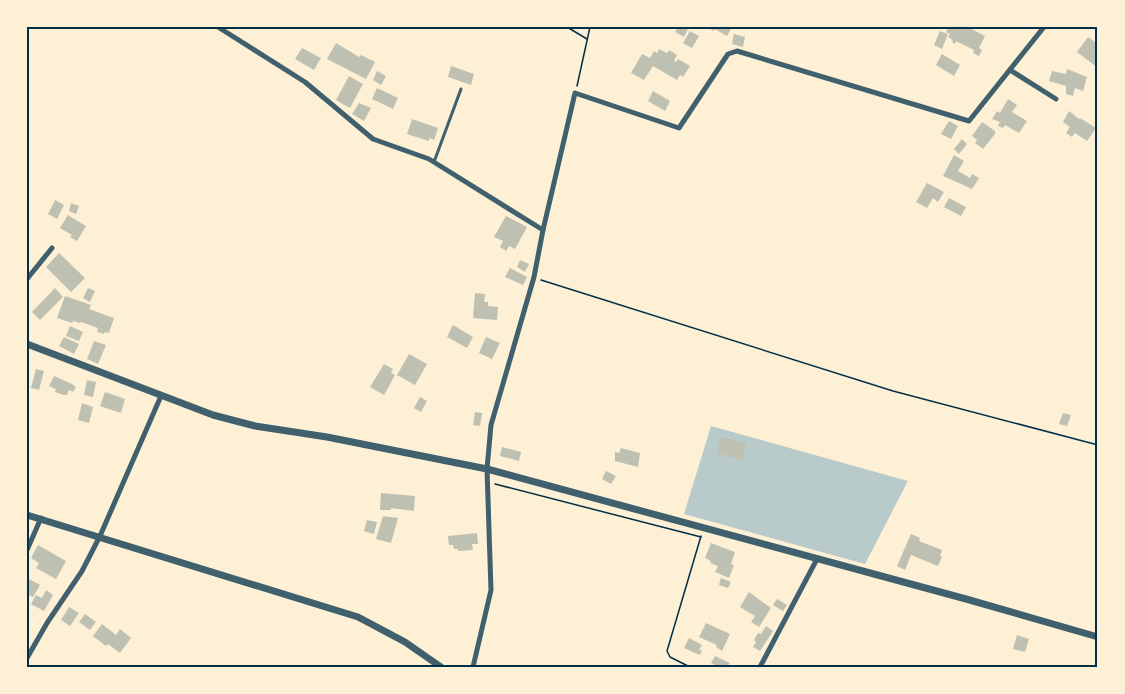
<svg xmlns="http://www.w3.org/2000/svg" width="1125" height="694" viewBox="0 0 1125 694" font-family="'PT Serif',serif">
<style>
.green{fill:#b9caca}
.building{fill:#bec0b2}
.lines{fill:none;stroke-linecap:round;stroke-linejoin:round}
.path{stroke:#003049;stroke-width:1.5}
.service{stroke:#3f606c;stroke-width:3}
.minor{stroke:#3f606c;stroke-width:5}
.tertiary{stroke:#3f606c;stroke-width:7}
.neatline{fill:none;stroke:#003049;stroke-width:2}
</style>
<rect width="100%" height="100%" fill="#fdf0d5"/>
<path class="green" d="M 711,426 L 908,481 L 865,564 L 684,514 Z"/>
<g class="building">
<path d="M 678,27 L 689,27 L 684,37 L 675,32 Z"/>
<path d="M 706,27 L 732,27 L 727,36 L 715,29 L 714,31 Z"/>
<path d="M 949,27 L 968,27 L 985,36 L 979,48 L 982,50 L 979,56 L 973,53 L 974,50 L 956,41 L 955,44 L 952,42 L 953,40 L 948,37 L 950,34 L 946,32 Z"/>
<path d="M 690,31 L 699,36 L 692,48 L 683,43 Z"/>
<path d="M 940,31 L 948,34 L 942,49 L 934,45 Z"/>
<path d="M 734,34 L 745,37 L 743,47 L 732,44 Z"/>
<path d="M 1088,37 L 1098,44 L 1098,68 L 1077,52 Z"/>
<path d="M 336,43 L 359,57 L 361,55 L 375,62 L 366,79 L 327,59 Z"/>
<path d="M 302,48 L 321,58 L 314,70 L 295,59 Z"/>
<path d="M 659,49 L 667,53 L 669,50 L 677,55 L 674,61 L 676,62 L 678,59 L 690,66 L 683,77 L 680,75 L 677,80 L 653,66 L 644,80 L 631,73 L 642,54 L 650,58 L 654,51 L 657,53 Z"/>
<path d="M 942,54 L 960,65 L 954,76 L 936,65 Z"/>
<path d="M 451,66 L 474,74 L 471,85 L 448,77 Z"/>
<path d="M 1067,69 L 1087,77 L 1083,91 L 1075,88 L 1073,96 L 1066,94 L 1066,86 L 1049,81 L 1052,71 L 1066,74 Z"/>
<path d="M 377,71 L 386,76 L 381,85 L 373,80 Z"/>
<path d="M 349,76 L 363,84 L 350,108 L 336,100 Z"/>
<path d="M 377,88 L 398,98 L 393,109 L 372,99 Z"/>
<path d="M 653,91 L 670,101 L 665,111 L 648,101 Z"/>
<path d="M 1008,99 L 1017,105 L 1012,112 L 1027,121 L 1019,133 L 1005,125 L 1003,128 L 998,126 L 1000,122 L 992,119 L 997,111 L 1000,113 Z"/>
<path d="M 359,103 L 371,108 L 364,121 L 352,114 Z"/>
<path d="M 1069,111 L 1079,119 L 1080,118 L 1096,128 L 1087,141 L 1075,133 L 1072,137 L 1066,133 L 1070,127 L 1063,122 Z"/>
<path d="M 412,119 L 438,128 L 434,140 L 429,138 L 429,141 L 407,134 Z"/>
<path d="M 949,121 L 958,126 L 951,139 L 941,134 Z"/>
<path d="M 982,122 L 995,131 L 995,134 L 983,149 L 975,143 L 977,140 L 972,136 Z"/>
<path d="M 962,139 L 967,144 L 959,154 L 954,149 Z"/>
<path d="M 954,155 L 964,161 L 958,171 L 970,178 L 972,174 L 979,178 L 972,189 L 943,176 Z"/>
<path d="M 927,183 L 944,192 L 938,202 L 933,198 L 927,208 L 916,202 Z"/>
<path d="M 949,198 L 966,207 L 961,216 L 944,207 Z"/>
<path d="M 55,200 L 64,205 L 57,219 L 48,214 Z"/>
<path d="M 71,203 L 79,206 L 76,214 L 69,211 Z"/>
<path d="M 68,215 L 86,226 L 77,241 L 70,237 L 72,235 L 60,228 Z"/>
<path d="M 506,216 L 527,227 L 515,249 L 509,246 L 506,251 L 500,247 L 503,241 L 494,237 Z"/>
<path d="M 59,253 L 85,278 L 71,292 L 46,267 Z"/>
<path d="M 520,260 L 529,264 L 525,272 L 517,267 Z"/>
<path d="M 510,268 L 527,277 L 523,285 L 505,277 Z"/>
<path d="M 55,288 L 63,297 L 40,320 L 32,312 Z"/>
<path d="M 88,288 L 95,291 L 90,302 L 83,298 Z"/>
<path d="M 475,293 L 485,294 L 484,302 L 488,302 L 488,306 L 498,307 L 497,320 L 473,318 Z"/>
<path d="M 65,296 L 91,305 L 89,309 L 114,318 L 109,333 L 105,332 L 104,334 L 97,332 L 98,328 L 81,322 L 80,323 L 73,321 L 72,323 L 57,318 Z"/>
<path d="M 453,325 L 473,337 L 467,348 L 447,337 Z"/>
<path d="M 70,326 L 83,332 L 79,341 L 66,336 Z"/>
<path d="M 64,337 L 79,344 L 74,354 L 59,346 Z"/>
<path d="M 486,337 L 500,343 L 492,359 L 479,353 Z"/>
<path d="M 94,341 L 106,345 L 98,364 L 87,359 Z"/>
<path d="M 409,354 L 427,364 L 415,385 L 397,375 Z"/>
<path d="M 384,364 L 393,369 L 391,373 L 395,375 L 384,395 L 370,387 Z"/>
<path d="M 36,369 L 44,371 L 39,390 L 31,388 Z"/>
<path d="M 54,376 L 72,384 L 76,387 L 73,392 L 69,390 L 67,395 L 64,395 L 55,392 L 56,389 L 49,386 Z"/>
<path d="M 87,380 L 96,382 L 93,397 L 84,395 Z"/>
<path d="M 105,392 L 125,399 L 121,413 L 100,406 Z"/>
<path d="M 420,397 L 427,401 L 421,412 L 414,408 Z"/>
<path d="M 82,403 L 93,407 L 89,423 L 78,420 Z"/>
<path d="M 475,412 L 482,413 L 480,426 L 473,425 Z"/>
<path d="M 1063,413 L 1071,415 L 1067,426 L 1059,424 Z"/>
<path d="M 721,437 L 747,443 L 742,460 L 717,453 Z"/>
<path d="M 502,447 L 521,452 L 519,461 L 500,456 Z"/>
<path d="M 621,448 L 640,453 L 638,467 L 615,461 L 615,452 L 619,453 Z"/>
<path d="M 606,471 L 616,476 L 611,484 L 602,479 Z"/>
<path d="M 381,493 L 415,496 L 414,511 L 391,508 L 391,510 L 380,510 Z"/>
<path d="M 383,516 L 398,518 L 391,543 L 376,539 Z"/>
<path d="M 367,520 L 377,522 L 374,534 L 364,531 Z"/>
<path d="M 477,533 L 478,544 L 472,544 L 473,550 L 458,551 L 458,549 L 454,549 L 453,545 L 449,545 L 448,536 Z"/>
<path d="M 911,534 L 920,538 L 919,541 L 942,550 L 940,556 L 942,557 L 938,566 L 911,555 L 905,570 L 897,566 Z"/>
<path d="M 711,543 L 735,552 L 731,564 L 734,565 L 729,578 L 715,572 L 718,566 L 710,563 L 711,561 L 705,558 Z"/>
<path d="M 38,545 L 66,561 L 56,579 L 36,568 L 39,563 L 31,558 Z"/>
<path d="M 27,578 L 40,585 L 33,597 L 27,594 Z"/>
<path d="M 721,578 L 731,582 L 728,588 L 719,585 Z"/>
<path d="M 46,590 L 53,595 L 44,611 L 31,604 L 36,595 L 42,598 Z"/>
<path d="M 749,592 L 771,608 L 759,627 L 751,622 L 755,616 L 740,607 Z"/>
<path d="M 777,599 L 787,605 L 783,611 L 773,605 Z"/>
<path d="M 69,607 L 79,613 L 70,626 L 61,620 Z"/>
<path d="M 85,614 L 96,622 L 90,630 L 79,622 Z"/>
<path d="M 706,623 L 730,634 L 722,651 L 716,647 L 717,645 L 699,637 Z"/>
<path d="M 102,624 L 116,635 L 120,629 L 131,638 L 120,653 L 108,644 L 106,646 L 93,636 Z"/>
<path d="M 766,626 L 773,631 L 760,651 L 753,647 L 756,642 L 754,640 L 758,633 L 761,634 Z"/>
<path d="M 1017,635 L 1029,639 L 1025,652 L 1013,649 Z"/>
<path d="M 689,638 L 702,645 L 699,650 L 702,651 L 700,655 L 684,648 Z"/>
<path d="M 715,656 L 730,663 L 727,667 L 719,667 L 711,663 Z"/>
</g>
<g class="lines">
<g class="path">
<path d="M 567,27 L 587,39"/>
<path d="M 577,86 L 590,27"/>
<path d="M 541,280 L 893,391 L 1098,445"/>
<path d="M 495,484 L 701,537"/>
<path d="M 690,667 L 670,657 L 667,651 L 701,536"/>
</g>
<path class="service" d="M 434,162 L 461,89"/>
<g class="minor">
<path d="M 218,27 L 305,82 L 373,139 L 429,159 L 543,230"/>
<path d="M 1010,70 L 1056,99"/>
<path d="M 27,279 L 52,248"/>
<path d="M 27,550 L 41,518"/>
<path d="M 27,658 L 47,623 L 82,571 L 100,536 L 161,396"/>
<path d="M 473,667 L 491,590 L 487,469 L 491,425 L 534,277 L 543,230 L 575,93 L 679,128 L 728,54 L 737,51 L 969,121 L 1044,27"/>
<path d="M 760,667 L 817,559"/>
</g>
<g class="tertiary">
<path d="M 27,344 L 213,415 L 255,426 L 327,437 L 487,469 L 966,599 L 1098,637"/>
<path d="M 27,515 L 358,617 L 405,642 L 441,667"/>
</g>
</g>
<rect width="1125" height="694" fill="none" stroke="#fdf0d5" stroke-width="57"/>
<rect x="28" y="28" width="1068" height="638" class="neatline"/>
</svg>
